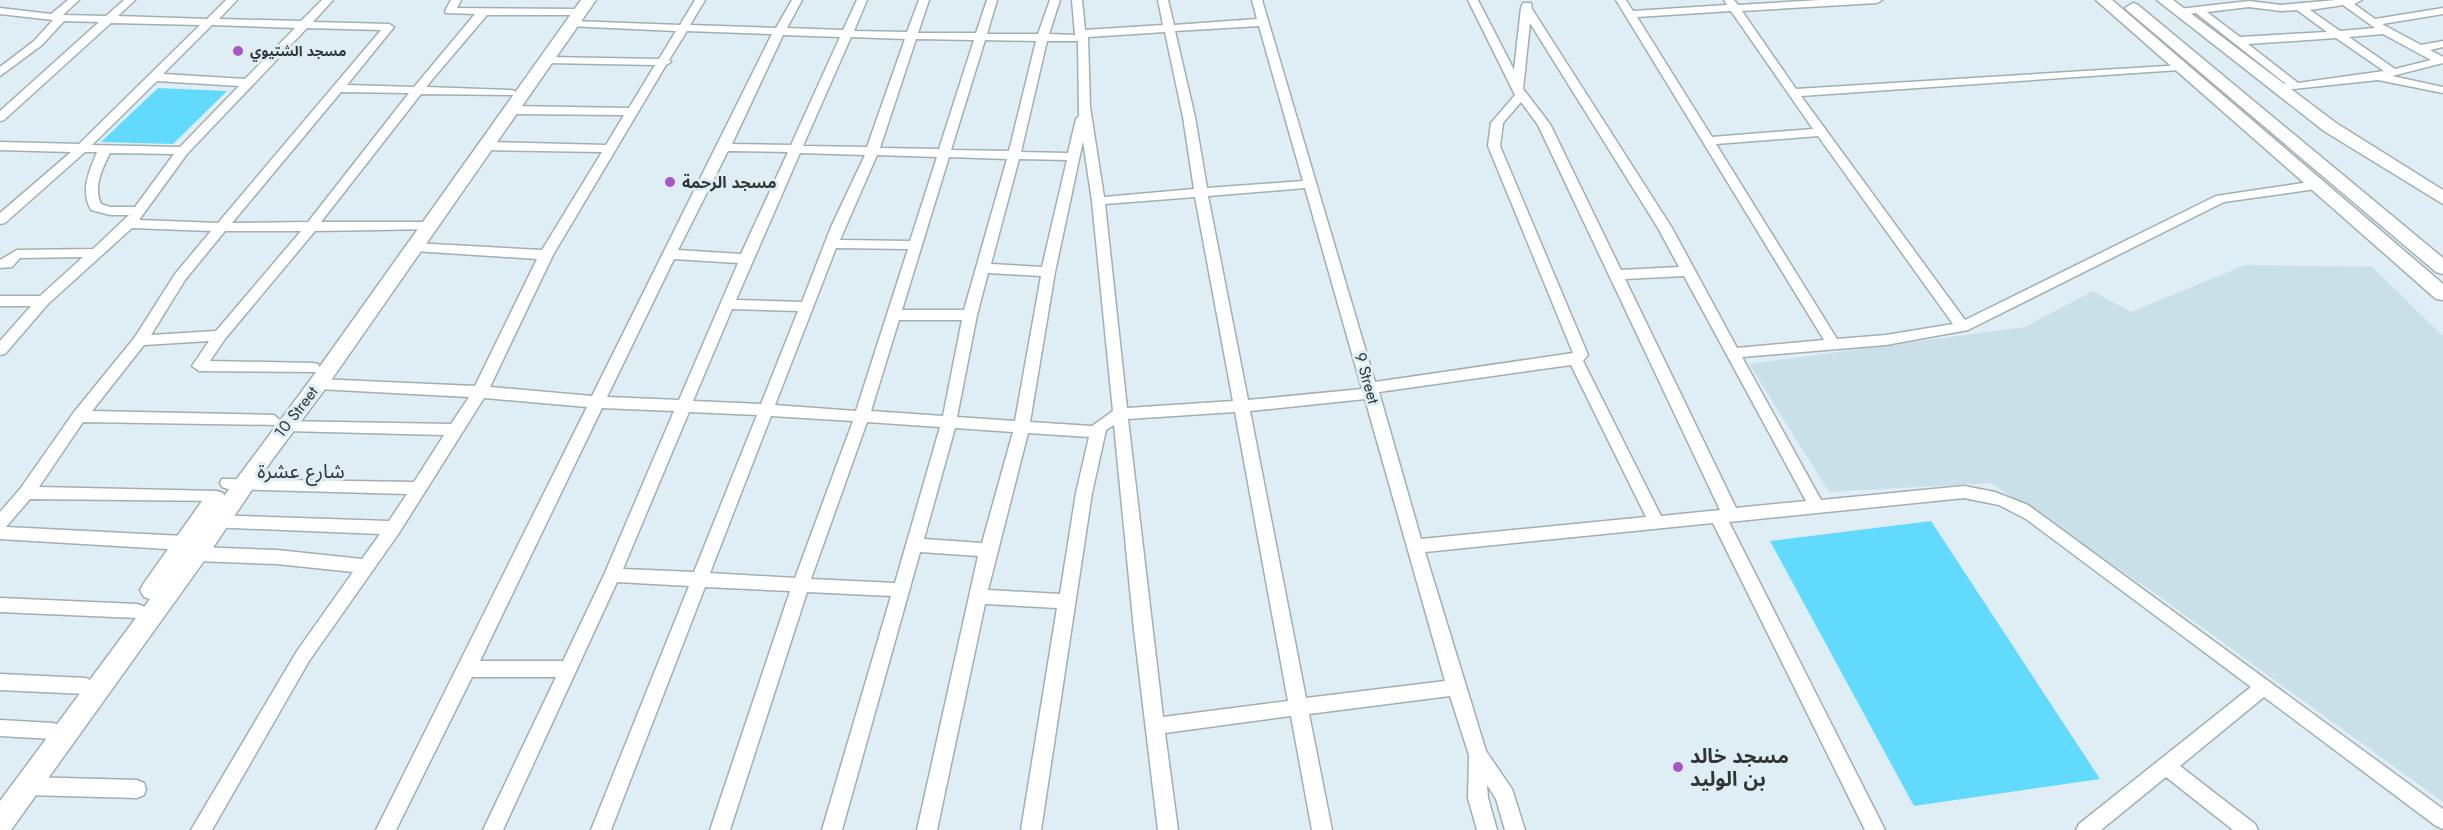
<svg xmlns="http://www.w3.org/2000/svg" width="2443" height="830" viewBox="0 0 2443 830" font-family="Jost,'Noto Sans Arabic',sans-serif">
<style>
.built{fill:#cae0e8}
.green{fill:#61dafe}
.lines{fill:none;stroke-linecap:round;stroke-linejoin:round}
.street-casing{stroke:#a1afb4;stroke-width:3}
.secondary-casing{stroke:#a1afb4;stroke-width:3}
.street{fill:#fff;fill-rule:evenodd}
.secondary{fill:#fff;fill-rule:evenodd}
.poi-dot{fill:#a856c6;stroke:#dfeef4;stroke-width:2}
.labels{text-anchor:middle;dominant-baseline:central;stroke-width:6;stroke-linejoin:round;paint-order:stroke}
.far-poi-label{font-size:14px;font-weight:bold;fill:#303537;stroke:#dfeef4;text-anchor:start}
.poi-label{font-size:16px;font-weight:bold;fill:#303537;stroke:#dfeef4;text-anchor:start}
.street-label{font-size:16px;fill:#303537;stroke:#dfeef4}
.quarter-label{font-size:20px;fill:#303537;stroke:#dfeef4}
.near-poi-label{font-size:20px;font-weight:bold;fill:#303537;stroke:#dfeef4;text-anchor:start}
</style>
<rect width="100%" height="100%" fill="#dfeef4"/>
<path class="built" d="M 2245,265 L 2372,267 L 2443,336 L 2443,802 L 2156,594 L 1991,483 L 1829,492 L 1749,364 L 2025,327 L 2093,291 L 2131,312 Z"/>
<g class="green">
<path d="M 158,88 L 227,91 L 173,144 L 101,142 Z"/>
<path d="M 1931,521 L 2100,779 L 1914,806 L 1770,541 Z"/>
</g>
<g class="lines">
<defs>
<g id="street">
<path d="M 68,0 L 79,0 L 63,15 L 106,16 L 124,0 L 135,0 L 118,16 L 207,19 L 226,0 L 237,0 L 219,19 L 301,21 L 322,0 L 333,0 L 313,22 L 389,24 L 394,27 L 347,85 L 414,87 L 475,14 L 446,13 L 445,11 L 451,0 L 461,0 L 457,8 L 581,9 L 586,12 L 581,15 L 487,15 L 426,87 L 511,90 L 515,91 L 515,95 L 421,94 L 321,222 L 430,222 L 437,226 L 435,229 L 315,231 L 225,339 L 210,361 L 313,363 L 318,364 L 320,368 L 318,372 L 199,371 L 192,366 L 209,341 L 144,345 L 92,411 L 274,415 L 281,421 L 451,424 L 469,397 L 318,389 L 311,384 L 318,379 L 475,386 L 537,259 L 414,251 L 407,247 L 414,243 L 542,250 L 602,152 L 485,150 L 479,146 L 485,142 L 606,145 L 624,115 L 512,114 L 506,110 L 512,106 L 629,108 L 655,65 L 547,63 L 541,60 L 547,57 L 659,59 L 676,31 L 568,26 L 567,24 L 572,21 L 680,25 L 695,0 L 705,0 L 690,25 L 776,28 L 792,0 L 802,0 L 787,28 L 843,30 L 857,0 L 867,0 L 854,31 L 907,32 L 919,0 L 929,0 L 918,33 L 976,33 L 987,0 L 997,0 L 987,34 L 1038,34 L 1050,0 L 1060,0 L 1049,34 L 1075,35 L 1072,0 L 1082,0 L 1085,30 L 1163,25 L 1158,0 L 1168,0 L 1174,25 L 1257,19 L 1252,0 L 1262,0 L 1375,382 L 1573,353 L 1488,146 L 1491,123 L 1515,95 L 1468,0 L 1478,0 L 1514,70 L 1521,8 L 1523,3 L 1531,3 L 1532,9 L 1672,228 L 1737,348 L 1824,340 L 1616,0 L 1626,0 L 1633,11 L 1727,5 L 1724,0 L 1734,0 L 1738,5 L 1820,0 L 1882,0 L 1877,3 L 1742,11 L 1796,89 L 2183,65 L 2183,69 L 2179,70 L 1801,96 L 1965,320 L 2216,196 L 2316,181 L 2322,185 L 2316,189 L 2224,202 L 1968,330 L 1886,345 L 1742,357 L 1821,500 L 1964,486 L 1995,492 L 2028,505 L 2443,809 L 2443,829 L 2436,826 L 2264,697 L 2180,766 L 2255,824 L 2258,830 L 2233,830 L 2166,777 L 2101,830 L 2076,830 L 2079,824 L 2251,687 L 2026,519 L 1999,505 L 1964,498 L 1729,522 L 1885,830 L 1865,830 L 1713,523 L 1425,552 L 1486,751 L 1512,789 L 1525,830 L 1505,830 L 1496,799 L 1487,785 L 1488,798 L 1497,830 L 1477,830 L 1468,798 L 1469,755 L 1450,696 L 1309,714 L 1332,830 L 1312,830 L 1291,716 L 1165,733 L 1178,830 L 1158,830 L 1134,630 L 1114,425 L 1106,430 L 1092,493 L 1041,830 L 1021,830 L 1057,608 L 985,604 L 937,830 L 917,830 L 978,556 L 920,552 L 842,830 L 822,830 L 891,596 L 807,592 L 730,830 L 710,830 L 790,591 L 705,587 L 611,830 L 591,830 L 689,586 L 617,582 L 503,830 L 483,830 L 556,677 L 472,677 L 396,830 L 376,830 L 587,407 L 484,398 L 399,533 L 309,661 L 212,830 L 191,830 L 297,651 L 353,572 L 277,564 L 196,561 L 190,559 L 188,554 L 190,549 L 196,547 L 277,550 L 362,559 L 380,534 L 210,527 L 204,525 L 202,521 L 204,517 L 210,515 L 389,521 L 407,494 L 228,489 L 222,487 L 220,483 L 222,479 L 414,482 L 444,435 L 286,431 L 279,425 L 83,422 L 39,487 L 217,491 L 223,493 L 225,497 L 223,501 L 30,499 L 6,527 L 184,536 L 190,538 L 192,543 L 190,548 L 184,550 L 0,539 L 0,512 L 20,489 L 74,412 L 135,337 L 175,274 L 211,231 L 132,228 L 48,304 L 5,354 L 0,355 L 0,341 L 31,306 L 0,306 L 0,296 L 40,296 L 83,257 L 20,258 L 12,267 L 0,268 L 0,260 L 17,250 L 93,249 L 129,215 L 110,215 L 91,210 C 80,190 89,172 97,152 L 85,152 L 5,223 L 0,224 L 0,213 L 71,152 L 0,150 L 0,142 L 79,144 L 200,25 L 111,23 L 4,120 L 0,121 L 0,111 L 99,22 L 64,21 L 42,45 L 0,76 L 0,67 L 34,41 L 53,20 L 0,14 L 0,8 L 51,14 ZM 1731,11 L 1813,129 L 1712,137 L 1637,17 ZM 1530,23 L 1658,228 L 1679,267 L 1621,270 L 1550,124 L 1523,89 ZM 212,25 L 295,28 L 245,79 L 163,74 ZM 1259,26 L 1303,181 L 1207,188 L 1195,117 L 1175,31 ZM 307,28 L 381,30 L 218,223 L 139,220 L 187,154 ZM 687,31 L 772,34 L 592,396 L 490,387 L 553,255 L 666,65 L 671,62 L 669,60 ZM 1165,32 L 1183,117 L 1194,189 L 1104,197 L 1090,107 L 1088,37 ZM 783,35 L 840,37 L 791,145 L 732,144 ZM 851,37 L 905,39 L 867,147 L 803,146 ZM 916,39 L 974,40 L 939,149 L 880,148 ZM 985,40 L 1036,41 L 1009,151 L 951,150 ZM 1047,41 L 1078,41 L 1079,116 L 1076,119 L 1068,153 L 1021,152 ZM 157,81 L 239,86 L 180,147 L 92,145 ZM 341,92 L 409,93 L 308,222 L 232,223 ZM 1521,102 L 1538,125 L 1720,510 L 1661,516 L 1583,361 L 1588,355 L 1500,146 L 1503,123 ZM 1818,136 L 1953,324 L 1886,335 L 1837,339 L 1716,144 ZM 1083,141 L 1092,201 L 1113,411 L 1092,426 L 1030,422 L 1055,272 ZM 728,151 L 788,152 L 741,254 L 678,250 ZM 110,153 L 174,154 L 135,207 L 110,207 L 101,204 C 93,187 102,169 110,153 ZM 800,153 L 865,155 L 831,227 L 802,302 L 736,300 ZM 877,155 L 937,157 L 910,241 L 840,240 ZM 949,157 L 1007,159 L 964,310 L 902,310 ZM 1019,159 L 1067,160 L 1042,267 L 991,264 ZM 1305,188 L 1362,389 L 1248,400 L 1208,196 ZM 1195,197 L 1233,401 L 1127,408 L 1105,204 ZM 225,231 L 301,231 L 216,331 L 151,335 L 185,280 ZM 836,248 L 908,249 L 856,411 L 775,405 ZM 674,259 L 738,263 L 679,400 L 607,397 ZM 988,273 L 1041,276 L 1015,421 L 957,417 L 977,315 ZM 1684,276 L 1806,501 L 1736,508 L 1625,279 ZM 732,309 L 798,311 L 761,404 L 693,401 ZM 899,320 L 962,320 L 943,416 L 871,411 ZM 1571,365 L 1646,517 L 1421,539 L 1379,392 ZM 1365,399 L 1445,681 L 1306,698 L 1250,411 ZM 602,408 L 674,411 L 604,575 L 563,661 L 480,661 ZM 689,412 L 757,415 L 694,572 L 623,569 ZM 1235,412 L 1288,701 L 1163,717 L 1128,419 ZM 771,416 L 853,421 L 795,578 L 710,573 ZM 867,422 L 940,427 L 895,583 L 811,579 ZM 955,428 L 1013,432 L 982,543 L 924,539 ZM 1028,433 L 1089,437 L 1076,493 L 1060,594 L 988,590 Z"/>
<path d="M 2336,0 L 2362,0 L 2354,4 L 2375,19 L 2443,8 L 2443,14 L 2382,24 L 2421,45 L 2443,41 L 2443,47 L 2430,50 L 2443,57 L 2443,63 L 2392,76 L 2443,87 L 2443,93 L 2378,80 L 2273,91 L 2273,87 L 2286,84 L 2196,13 L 2179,15 L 2174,12 L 2179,9 L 2249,1 L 2281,5 ZM 2343,5 L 2375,28 L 2340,31 L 2310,10 ZM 2249,7 L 2281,11 L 2297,10 L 2327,32 L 2240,37 L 2207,12 ZM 2383,34 L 2431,60 L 2395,69 L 2349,37 ZM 2336,38 L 2384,71 L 2298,83 L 2248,44 Z"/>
<path d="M 0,598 L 137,604 L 143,606 L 146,611 L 143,616 L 137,618 L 0,612 Z"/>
<path d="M 0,674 L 86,678 L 92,681 L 95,686 L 92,691 L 86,694 L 0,690 Z"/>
<path d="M 0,720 L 53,723 L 59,725 L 62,731 L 59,737 L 53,739 L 0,736 Z"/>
<path d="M 27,777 L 137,780 L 144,783 L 146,789 L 144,795 L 137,798 L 27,795 L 20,792 L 18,786 L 20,780 Z"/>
</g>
<g id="secondary">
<path d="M 581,0 L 596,0 L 325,389 L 272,460 L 204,561 L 11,830 L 0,830 L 0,801 L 150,599 L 144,597 L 140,590 L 144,583 L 207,494 L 215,491 L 224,496 L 311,379 Z"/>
<path d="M 2096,0 L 2112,0 L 2443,284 L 2443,300 L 2436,299 Z"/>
<path d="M 2157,0 L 2173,0 L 2336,123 L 2443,190 L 2443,204 L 2324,131 Z"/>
<path d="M 2133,3 L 2138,5 L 2443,258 L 2443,274 L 2436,272 L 2128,11 L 2125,8 Z"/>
</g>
</defs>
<use href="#street" class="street-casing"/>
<use href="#secondary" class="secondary-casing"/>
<use href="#street" class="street"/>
<use href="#secondary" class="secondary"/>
</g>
<g class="poi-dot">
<circle cx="238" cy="51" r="6"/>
<circle cx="670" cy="182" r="6"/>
<circle cx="1678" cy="767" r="6"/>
</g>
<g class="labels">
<g class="far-poi-label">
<text x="250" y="51">مسجد الشتيوي</text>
</g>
<g class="poi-label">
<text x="682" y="182">مسجد الرحمة</text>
</g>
<g class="street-label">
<text transform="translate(1367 378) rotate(74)">9 Street</text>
<text transform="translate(296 412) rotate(-52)">10 Street</text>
</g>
<g class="quarter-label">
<text x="301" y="471">شارع عشرة</text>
</g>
<g class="near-poi-label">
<text x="1690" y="756">مسجد خالد<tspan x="1690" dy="23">بن الوليد</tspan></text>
</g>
</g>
</svg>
